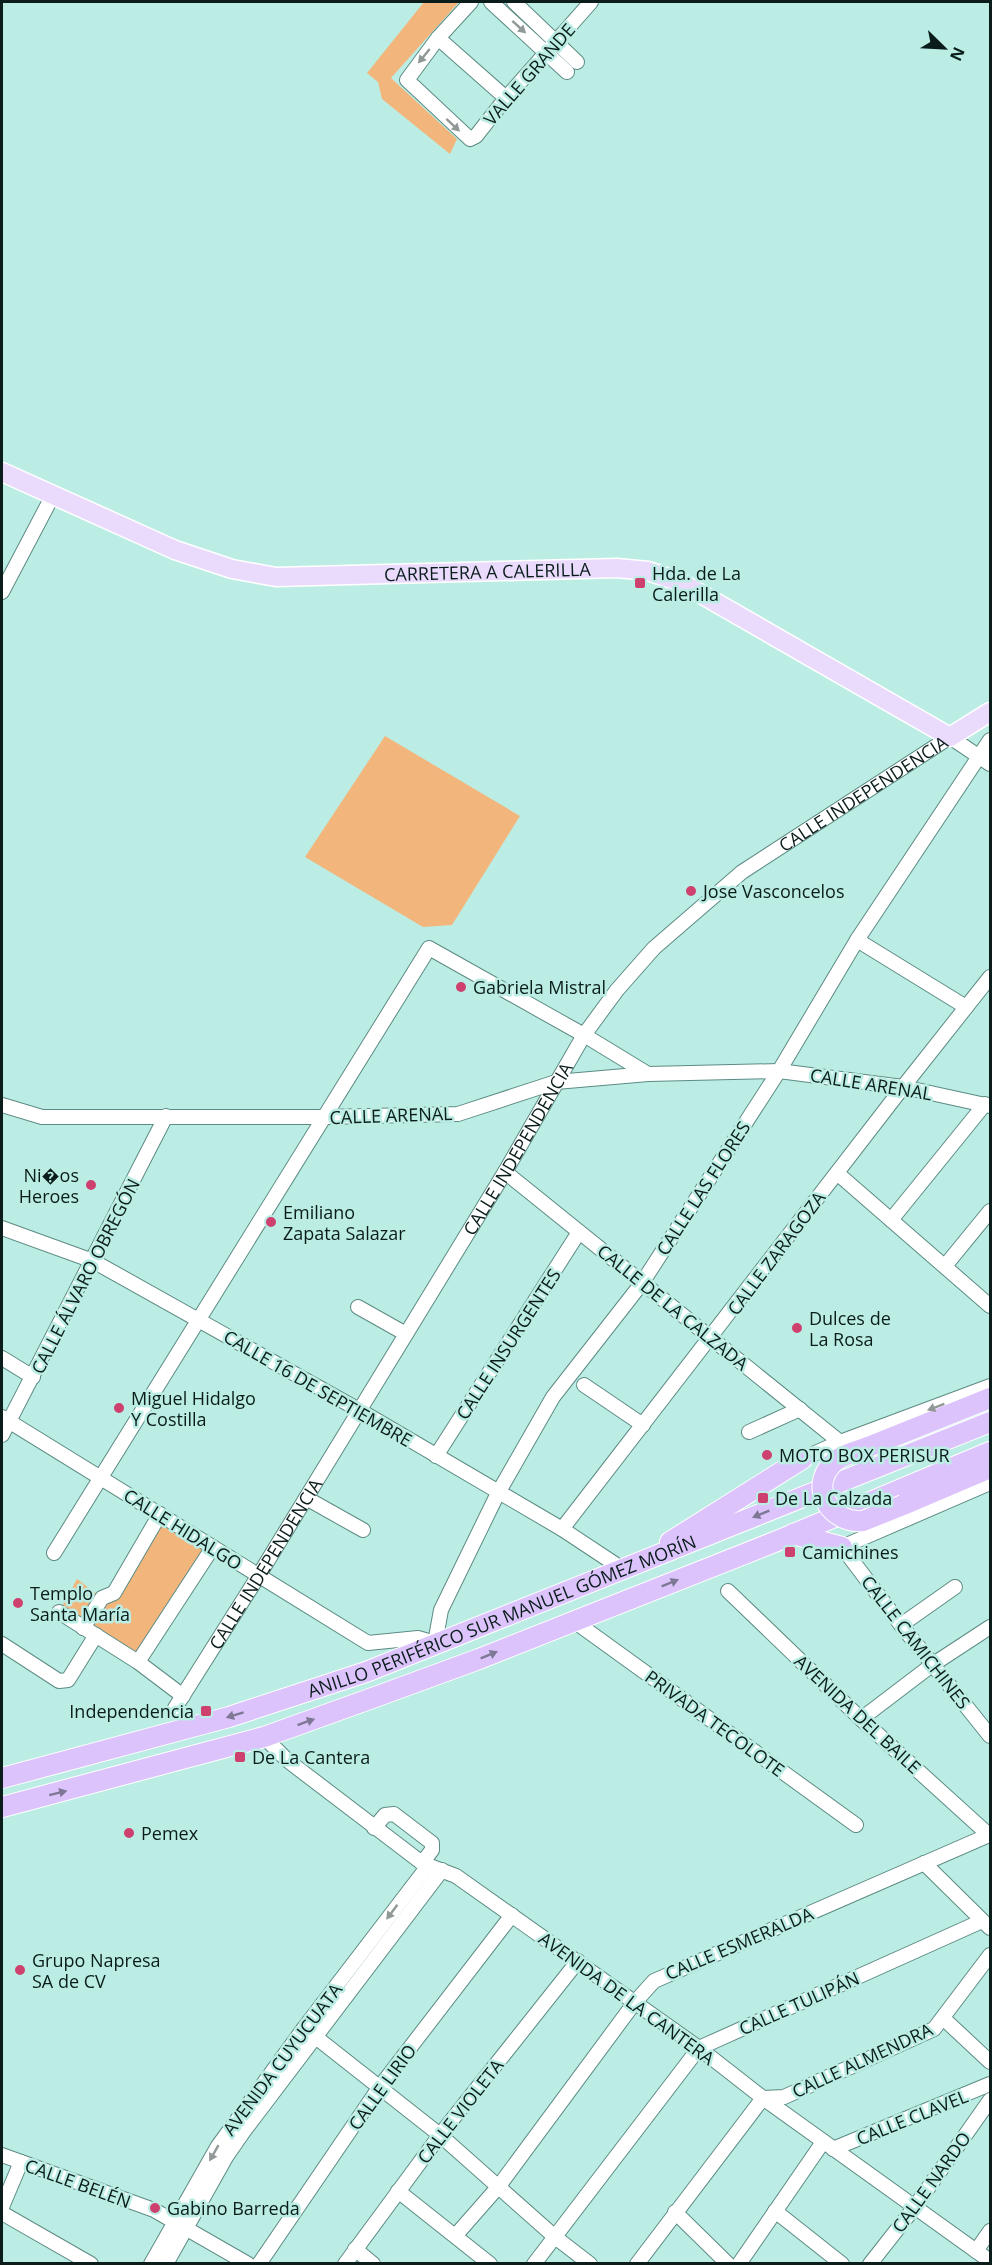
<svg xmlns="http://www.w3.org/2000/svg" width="992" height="2265" viewBox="0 0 992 2265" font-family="'Open Sans',sans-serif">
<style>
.green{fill:#f2b67c}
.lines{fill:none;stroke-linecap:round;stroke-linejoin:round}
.minor-casing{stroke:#5c8b84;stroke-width:16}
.major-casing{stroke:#fff;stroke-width:21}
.highway-casing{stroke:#fff;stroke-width:22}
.minor{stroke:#fff;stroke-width:14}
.major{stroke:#eadbfd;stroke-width:18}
.highway{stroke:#dcc3fb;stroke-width:20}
.highway-bridge-casing{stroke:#fff;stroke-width:22;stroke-linecap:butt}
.highway-bridge{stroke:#dcc3fb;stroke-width:20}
.oneway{fill:#919998}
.oneway2{fill:#7e7896}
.poi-dot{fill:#ce416f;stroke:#bcede5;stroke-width:2}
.labels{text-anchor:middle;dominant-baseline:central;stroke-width:5;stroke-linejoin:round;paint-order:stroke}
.street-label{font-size:18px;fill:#0a1d1b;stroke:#bcede5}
.poi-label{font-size:18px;fill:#0a1d1b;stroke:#bcede5;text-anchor:start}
</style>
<rect width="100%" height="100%" fill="#bcede5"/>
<g class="green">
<path d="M 424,2 L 459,2 L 391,78 L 457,139 L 450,154 L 382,99 L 378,82 L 367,73 Z"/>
<path d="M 385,736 L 520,816 L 452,925 L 423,927 L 305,857 Z"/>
<path d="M 160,1514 L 213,1547 L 138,1662 L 59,1612 L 77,1579 L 102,1598 L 114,1593 Z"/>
</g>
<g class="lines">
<defs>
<g id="minor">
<path d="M 471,2 L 438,38 L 407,80 L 470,139 L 476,136 L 506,98 L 591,2"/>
<path d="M 491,2 L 567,72"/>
<path d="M 514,2 L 577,62"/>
<path d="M 438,38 L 506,98"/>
<path d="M 2,592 L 53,495"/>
<path d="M 857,940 L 966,1007"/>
<path d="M 2,1105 L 42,1117 L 324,1117 L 458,1114 L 556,1082 L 648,1074 L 779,1071 L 903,1087 L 990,1106"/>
<path d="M 505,1172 L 840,1442"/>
<path d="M 837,1173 L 990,1306"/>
<path d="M 891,1220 L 985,1104"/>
<path d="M 2,1228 L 93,1261 L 359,1410 L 562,1529 L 624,1570"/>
<path d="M 945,1266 L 990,1211"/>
<path d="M 358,1307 L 406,1334"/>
<path d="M 2,1358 L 33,1377"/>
<path d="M 584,1385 L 643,1425"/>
<path d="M 2,1417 L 368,1643 L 418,1638 L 435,1643 L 441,1610 L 498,1493 L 553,1397 L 642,1283 L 779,1071 L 857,940 L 990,740"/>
<path d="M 749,1432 L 800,1409"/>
<path d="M 2,1435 L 166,1116"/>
<path d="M 436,1456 L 579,1232"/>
<path d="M 802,1459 L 840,1442 L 990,1386"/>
<path d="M 990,1483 L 842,1547 L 901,1625 L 990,1736"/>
<path d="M 306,1498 L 363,1530"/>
<path d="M 562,1529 L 903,1087 L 990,977"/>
<path d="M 54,1553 L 429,948 L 584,1035 L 648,1074"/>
<path d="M 728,1591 L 861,1719 L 990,1836"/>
<path d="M 59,1612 L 138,1662 L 183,1696"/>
<path d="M 574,1621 L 856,1825"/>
<path d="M 901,1625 L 955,1587"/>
<path d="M 83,1628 L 102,1598 L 114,1593 L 160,1514"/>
<path d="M 2,1644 L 59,1681 L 68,1680 L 96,1635"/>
<path d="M 138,1662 L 213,1547"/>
<path id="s1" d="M 175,1708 L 259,1575 L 505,1172 L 584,1035 L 617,990 L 654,948 L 742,872 L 950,737 L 990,764"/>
<path d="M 861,1719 L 932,1665 L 990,1627"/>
<path d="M 264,1737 L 287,1760 L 422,1863 L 456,1876 L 699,2048 L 763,2098 L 990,2261"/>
<path d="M 374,1828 L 385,1815 L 394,1814 L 432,1843 L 432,1850 L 422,1863"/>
<path d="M 924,1863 L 990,1928"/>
<path d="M 943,2018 L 990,2062"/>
<path d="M 308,2031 L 440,2135 L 555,2237 L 590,2264"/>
<path d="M 833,2149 L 990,2084"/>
<path d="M 2,2155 L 154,2210 L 248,2264"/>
<path d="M 398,2191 L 490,2264"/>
<path d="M 2,2207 L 21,2162"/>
<path d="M 775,2211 L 842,2264"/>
<path d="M 675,2212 L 728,2264"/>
<path d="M 2,2213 L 91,2264"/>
<path d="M 456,2235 L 499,2186 L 635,2002 L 654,1981 L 989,1835"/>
<path d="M 355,2249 L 373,2264"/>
<path d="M 976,2251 L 990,2231"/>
<path d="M 151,2264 L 218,2146 L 304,2028 L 428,1866"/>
<path d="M 166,2264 L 226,2157 L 244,2131 L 442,1870"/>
<path d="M 259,2264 L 379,2088 L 512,1915"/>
<path d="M 345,2264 L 440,2135 L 578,1961"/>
<path d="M 534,2264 L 699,2048 L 982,1921"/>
<path d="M 637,2264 L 763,2098 L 784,2097 L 934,2029 L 990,1955"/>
<path d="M 739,2264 L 823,2142"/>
<path d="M 870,2264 L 914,2208 L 990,2100"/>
</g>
<g id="major">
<path id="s2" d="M 2,472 L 175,550 L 232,569 L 276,577 L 617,568 L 648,571 L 680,582 L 950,737 L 990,712"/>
</g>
<g id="highway">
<path d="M 868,1447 L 990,1398"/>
<path d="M 903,1505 L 990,1468"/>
<path d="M 793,1534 L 842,1547"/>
<path d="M 670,1542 L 802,1459"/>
<path id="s3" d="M 2,1778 L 229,1717 L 366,1672 L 990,1422"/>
<path d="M 2,1807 L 264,1737 L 378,1696 L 479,1659 L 777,1541 L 990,1452"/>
</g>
</defs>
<use href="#minor" class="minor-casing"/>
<use href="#major" class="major-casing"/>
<use href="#highway" class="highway-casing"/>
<use href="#minor" class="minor"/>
<use href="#major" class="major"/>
<use href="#highway" class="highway"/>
<defs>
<path id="highway-bridge" d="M 868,1447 C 857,1451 841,1455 833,1463 C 808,1488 831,1524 863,1521 L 903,1505"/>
</defs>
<use href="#highway-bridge" class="highway-bridge-casing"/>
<use href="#highway-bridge" class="highway-bridge"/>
</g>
<defs><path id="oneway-solid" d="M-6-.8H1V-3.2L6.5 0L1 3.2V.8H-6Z" transform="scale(1.5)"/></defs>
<g class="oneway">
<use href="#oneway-solid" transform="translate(519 27) rotate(42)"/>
<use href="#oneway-solid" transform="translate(424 56) rotate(129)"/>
<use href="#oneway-solid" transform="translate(453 125) rotate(43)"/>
<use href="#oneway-solid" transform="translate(936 1407) rotate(159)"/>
<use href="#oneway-solid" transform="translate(392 1912) rotate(127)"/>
<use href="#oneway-solid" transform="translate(214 2153) rotate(120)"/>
</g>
<g class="oneway2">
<use href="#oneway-solid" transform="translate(761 1514) rotate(158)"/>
<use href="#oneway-solid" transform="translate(670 1583) rotate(-22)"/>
<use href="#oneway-solid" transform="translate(489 1655) rotate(-22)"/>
<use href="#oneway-solid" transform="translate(235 1715) rotate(163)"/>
<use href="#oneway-solid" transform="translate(306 1722) rotate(-20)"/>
<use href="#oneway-solid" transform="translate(58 1793) rotate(-14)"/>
</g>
<g class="poi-dot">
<rect x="634" y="577" width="12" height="12" rx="3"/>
<circle cx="691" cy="891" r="6"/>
<circle cx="461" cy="987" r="6"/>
<circle cx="91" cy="1185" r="6"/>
<circle cx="271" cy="1222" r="6"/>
<circle cx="797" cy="1328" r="6"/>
<circle cx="119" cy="1408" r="6"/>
<circle cx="767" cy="1455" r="6"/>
<rect x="757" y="1492" width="12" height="12" rx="3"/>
<rect x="784" y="1546" width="12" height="12" rx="3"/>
<circle cx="18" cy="1603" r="6"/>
<rect x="200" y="1705" width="12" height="12" rx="3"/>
<rect x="234" y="1751" width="12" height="12" rx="3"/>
<circle cx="129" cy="1833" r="6"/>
<circle cx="20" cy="1970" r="6"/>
<circle cx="155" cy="2208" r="6"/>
</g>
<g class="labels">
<g class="street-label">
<text transform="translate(529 74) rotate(-49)">VALLE GRANDE</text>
<text stroke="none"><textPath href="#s2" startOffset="506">CARRETERA A CALERILLA</textPath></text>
<text stroke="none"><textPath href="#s1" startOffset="1160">CALLE INDEPENDENCIA</textPath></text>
<text transform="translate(871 1084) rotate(9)">CALLE ARENAL</text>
<text transform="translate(391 1115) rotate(-2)">CALLE ARENAL</text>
<text stroke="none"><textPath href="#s1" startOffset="656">CALLE INDEPENDENCIA</textPath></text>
<text transform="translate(703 1188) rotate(-57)">CALLE LAS FLORES</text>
<text transform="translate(776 1253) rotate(-53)">CALLE ZARAGOZA</text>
<text transform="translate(85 1276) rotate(-63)">CALLE ÁLVARO OBREGÓN</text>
<text transform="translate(673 1307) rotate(39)">CALLE DE LA CALZADA</text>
<text transform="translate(508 1344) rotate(-57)">CALLE INSURGENTES</text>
<text transform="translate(318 1388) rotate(30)">CALLE 16 DE SEPTIEMBRE</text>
<text transform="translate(183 1529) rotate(32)">CALLE HIDALGO</text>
<text stroke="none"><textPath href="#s1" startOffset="170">CALLE INDEPENDENCIA</textPath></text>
<text stroke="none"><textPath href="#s3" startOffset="526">ANILLO PERIFÉRICO SUR MANUEL GÓMEZ MORÍN</textPath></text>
<text transform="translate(916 1642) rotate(52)">CALLE CAMICHINES</text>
<text transform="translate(858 1714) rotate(43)">AVENIDA DEL BAILE</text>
<text transform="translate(715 1723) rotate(36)">PRIVADA TECOLOTE</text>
<text transform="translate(739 1943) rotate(-23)">CALLE ESMERALDA</text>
<text transform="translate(627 1998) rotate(36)">AVENIDA DE LA CANTERA</text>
<text transform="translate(799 2003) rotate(-24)">CALLE TULIPÁN</text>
<text transform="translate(282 2059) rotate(-53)">AVENIDA CUYUCUATA</text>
<text transform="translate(862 2060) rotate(-25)">CALLE ALMENDRA</text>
<text transform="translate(382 2087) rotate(-54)">CALLE LIRIO</text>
<text transform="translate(460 2111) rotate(-52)">CALLE VIOLETA</text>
<text transform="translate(912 2117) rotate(-22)">CALLE CLAVEL</text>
<text transform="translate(931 2182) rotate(-54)">CALLE NARDO</text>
<text transform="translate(78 2183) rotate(20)">CALLE BELÉN</text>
</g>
<g class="poi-label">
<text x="652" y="573">Hda. de La<tspan x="652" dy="21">Calerilla</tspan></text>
<text x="703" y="891">Jose Vasconcelos</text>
<text x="473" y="987">Gabriela Mistral</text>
<text x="79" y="1175" text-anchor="end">Ni�os<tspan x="79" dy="21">Heroes</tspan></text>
<text x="283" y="1212">Emiliano<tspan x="283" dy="21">Zapata Salazar</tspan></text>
<text x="809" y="1318">Dulces de<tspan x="809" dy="21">La Rosa</tspan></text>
<text x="131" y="1398">Miguel Hidalgo<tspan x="131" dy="21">Y Costilla</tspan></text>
<text x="779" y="1455">MOTO BOX PERISUR</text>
<text x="775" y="1498">De La Calzada</text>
<text x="802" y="1552">Camichines</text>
<text x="30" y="1593">Templo<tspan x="30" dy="21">Santa María</tspan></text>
<text x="194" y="1711" text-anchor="end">Independencia</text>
<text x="252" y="1757">De La Cantera</text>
<text x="141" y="1833">Pemex</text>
<text x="32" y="1960">Grupo Napresa<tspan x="32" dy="21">SA de CV</tspan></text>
<text x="167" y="2208">Gabino Barreda</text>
</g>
</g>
<rect width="992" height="2265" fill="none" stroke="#0a1d1b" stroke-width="6"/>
<g transform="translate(944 48) rotate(114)" stroke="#bcede5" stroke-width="4.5" paint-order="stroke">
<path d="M0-4.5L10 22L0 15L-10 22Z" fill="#0a1d1b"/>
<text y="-9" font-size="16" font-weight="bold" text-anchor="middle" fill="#0a1d1b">N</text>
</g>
</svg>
